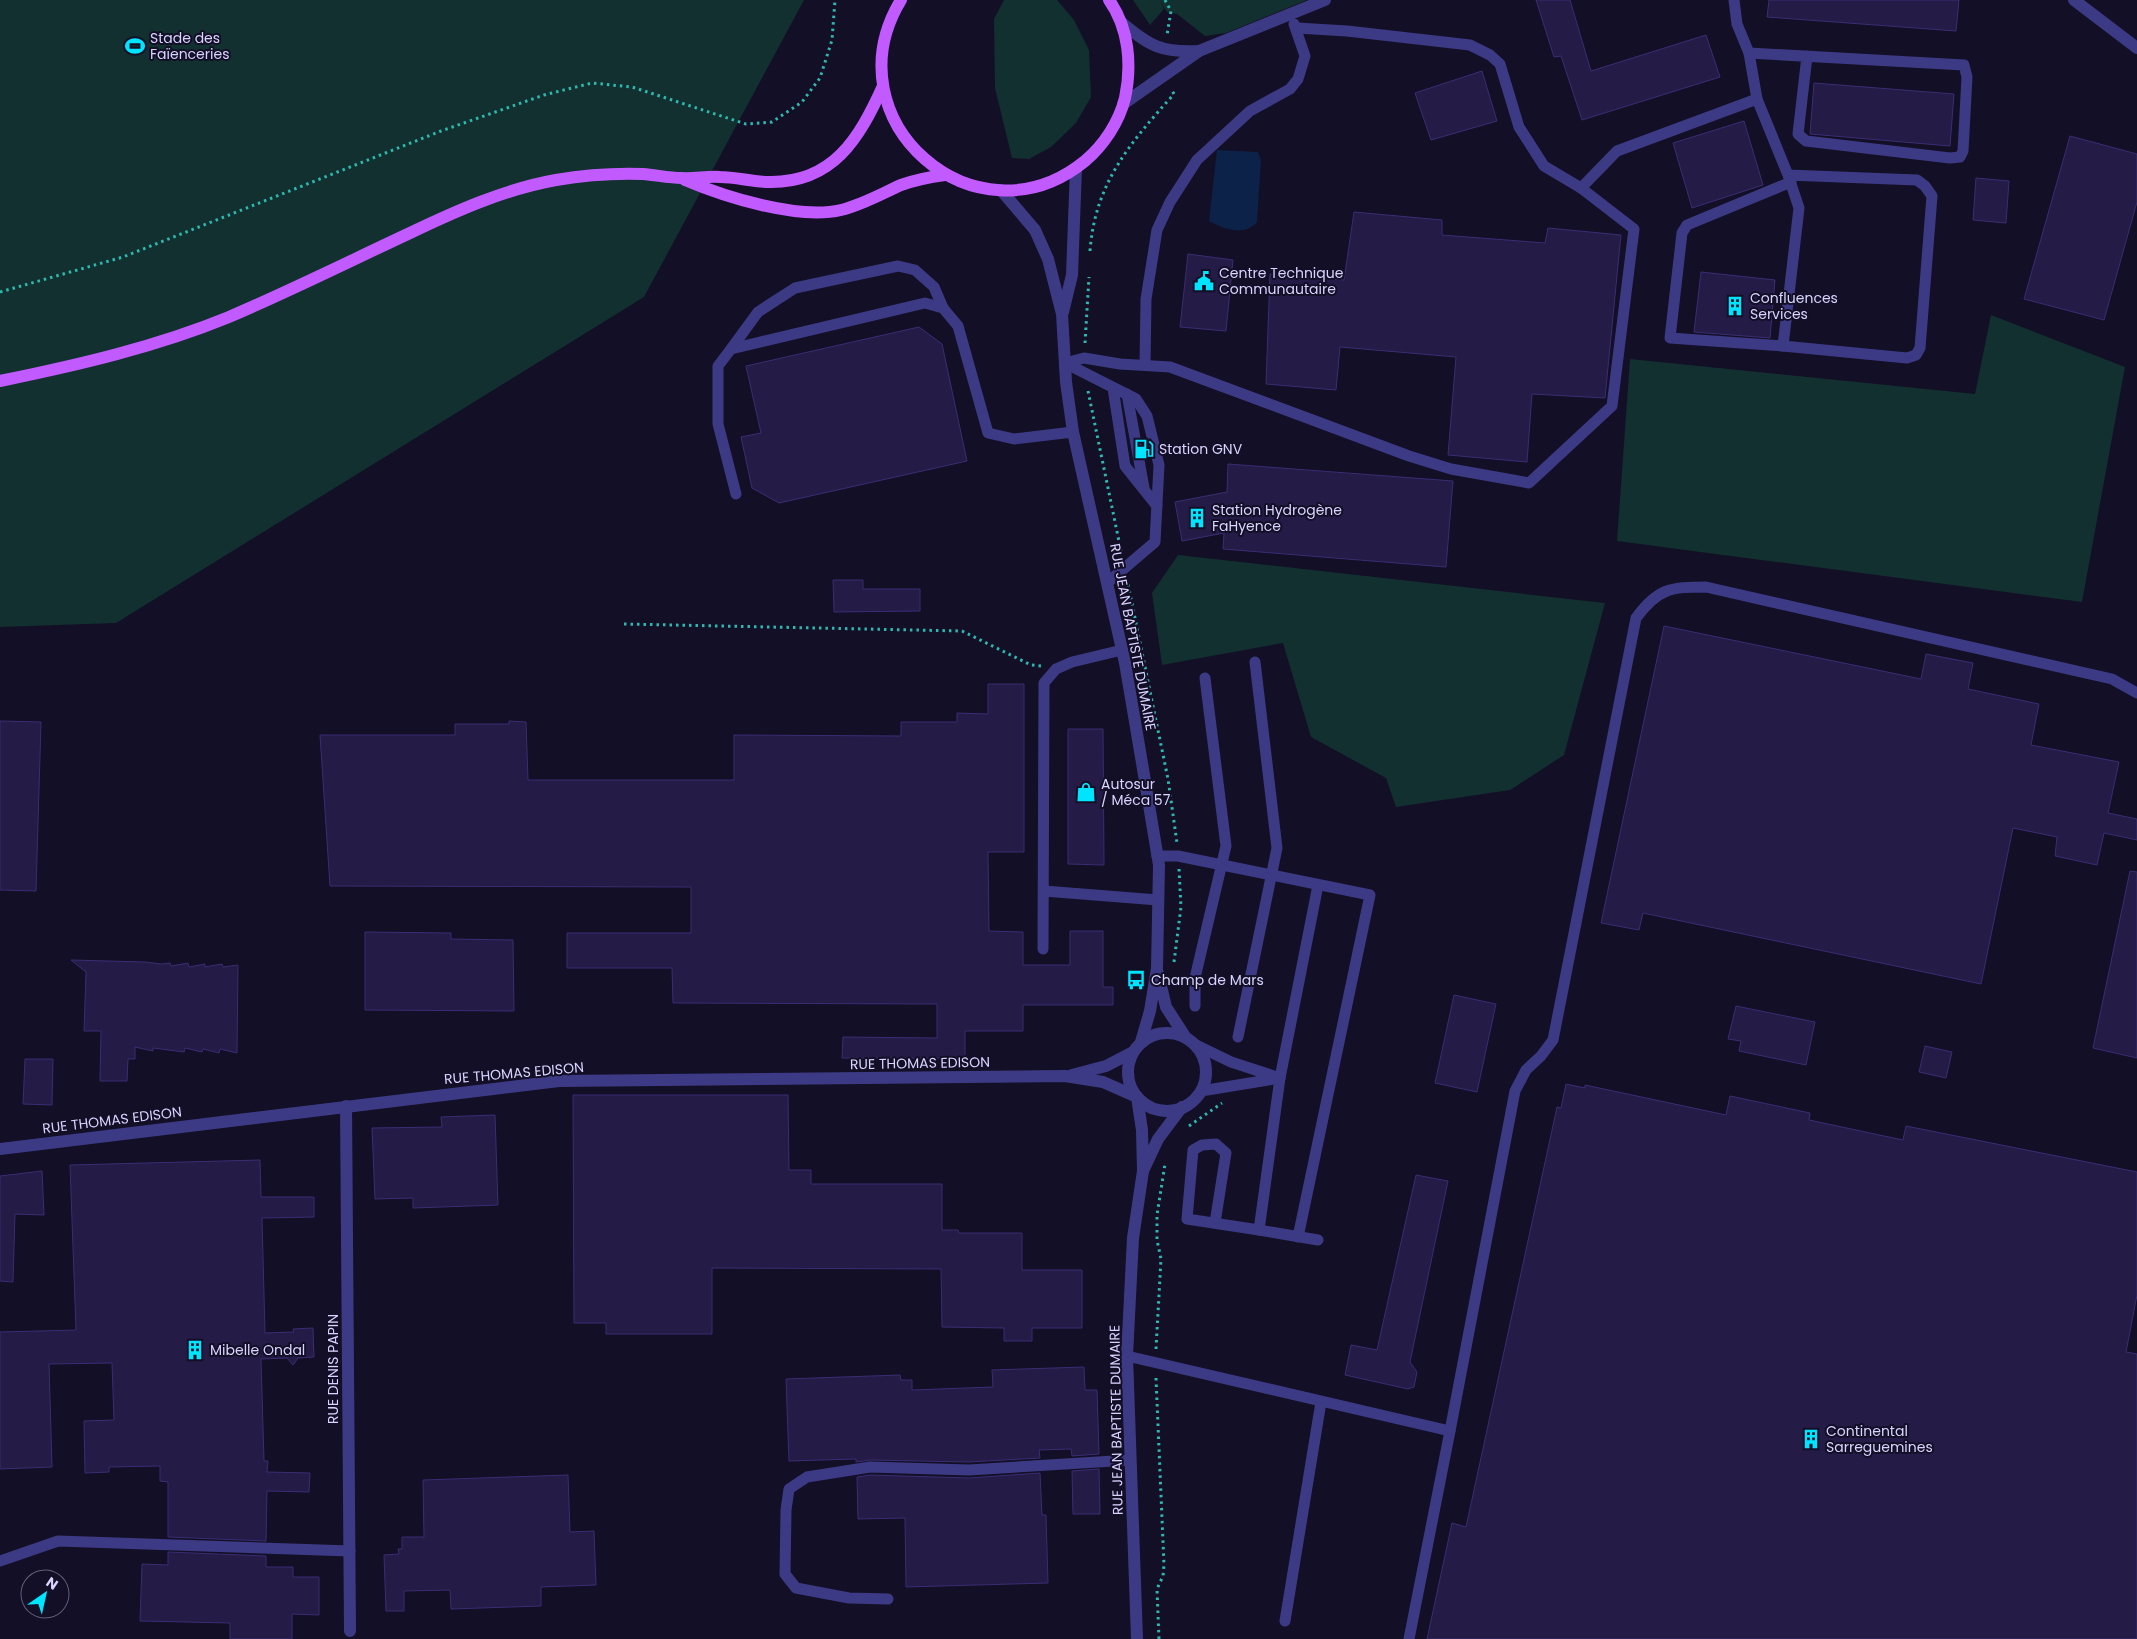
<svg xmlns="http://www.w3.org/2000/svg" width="2137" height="1639" viewBox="0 0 2137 1639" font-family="Poppins,sans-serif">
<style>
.green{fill:#12302f}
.water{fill:#0c2248}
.building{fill:#241b47;stroke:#3b2d73}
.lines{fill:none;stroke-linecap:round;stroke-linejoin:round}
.path{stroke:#2fb8b0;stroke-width:3;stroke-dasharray:2.5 4;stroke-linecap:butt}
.service{stroke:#3d3a85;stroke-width:11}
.minor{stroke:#3d3a85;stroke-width:12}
.primary{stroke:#c25bff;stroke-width:12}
.labels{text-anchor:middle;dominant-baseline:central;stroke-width:4;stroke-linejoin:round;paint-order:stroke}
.poi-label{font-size:14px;fill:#d9d4ff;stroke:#130f26;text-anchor:start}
.street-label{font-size:14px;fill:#d9d4ff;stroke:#130f26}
</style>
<rect width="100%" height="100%" fill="#130f26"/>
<g class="green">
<path d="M 0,0 L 804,0 L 644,297 L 116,623 L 0,627 Z"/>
<path d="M 1004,0 L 1057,0 L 1074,20 L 1089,50 L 1091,97 L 1076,123 L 1051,147 L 1029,159 L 1012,158 L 995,88 L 994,19 Z"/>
<path d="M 1133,0 L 1307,0 L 1226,33 L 1205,36 L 1177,14 L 1167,12 L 1160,1 L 1164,9 L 1150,25 Z"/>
<path d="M 1991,315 L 2125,367 L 2082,602 L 1617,541 L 1630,359 L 1975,394 Z"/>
<path d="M 1178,555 L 1605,603 L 1564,755 L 1510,790 L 1396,807 L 1386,778 L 1311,737 L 1283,643 L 1162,665 L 1152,593 Z"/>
</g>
<path class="water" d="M 1217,150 L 1258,152 L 1261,160 L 1257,222 C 1244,237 1223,229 1209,221 Z"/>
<g class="building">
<path d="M 1536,0 L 1570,0 L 1591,71 L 1706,35 L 1720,77 L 1582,120 L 1561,56 L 1554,57 Z"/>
<path d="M 1769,0 L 1959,0 L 1956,31 L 1767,17 Z"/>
<path d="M 1482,71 L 1497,121 L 1431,140 L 1415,93 Z"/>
<path d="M 1814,83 L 1954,94 L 1950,146 L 1810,134 Z"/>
<path d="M 1744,121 L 1763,185 L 1692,208 L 1673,143 Z"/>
<path d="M 2070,136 L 2137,154 L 2137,202 L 2104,320 L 2024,299 Z"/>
<path d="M 1976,178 L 2009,181 L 2006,223 L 1973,220 Z"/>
<path d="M 1354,212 L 1442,220 L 1442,235 L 1545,243 L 1548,228 L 1621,235 L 1605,398 L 1532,394 L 1527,462 L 1448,455 L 1456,357 L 1340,347 L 1336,390 L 1266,384 L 1270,274 L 1344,280 Z"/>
<path d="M 1188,254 L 1233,260 L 1226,331 L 1180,327 Z"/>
<path d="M 1701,272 L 1775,280 L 1770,338 L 1694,332 Z"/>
<path d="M 919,327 L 942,344 L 967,461 L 779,503 L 752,488 L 741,437 L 761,433 L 746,366 Z"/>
<path d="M 1228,464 L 1453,481 L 1446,567 L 1223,549 L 1224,533 L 1182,541 L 1175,502 L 1227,492 Z"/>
<path d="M 833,580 L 863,580 L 863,589 L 920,589 L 920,611 L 834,612 Z"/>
<path d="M 1664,626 L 1921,679 L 1926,654 L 1973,663 L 1968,689 L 2039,704 L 2031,745 L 2119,762 L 2108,813 L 2137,819 L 2137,840 L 2104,833 L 2097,865 L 2055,856 L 2057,837 L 2013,828 L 1981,984 L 1643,913 L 1639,930 L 1601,923 Z"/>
<path d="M 988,684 L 1024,684 L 1024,852 L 988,852 L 989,931 L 1023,932 L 1023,965 L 1070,965 L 1070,931 L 1103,931 L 1103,987 L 1113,987 L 1113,1005 L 1023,1005 L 1023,1031 L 965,1031 L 965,1058 L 842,1058 L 843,1037 L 937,1038 L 937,1004 L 673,1003 L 672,968 L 567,968 L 567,933 L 691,933 L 691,887 L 330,886 L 320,735 L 455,735 L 455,724 L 509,724 L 509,721 L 526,722 L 528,780 L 734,780 L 734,735 L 901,736 L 901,722 L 957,722 L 957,713 L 988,714 Z"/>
<path d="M 0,721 L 41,722 L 36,891 L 0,890 Z"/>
<path d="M 1068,729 L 1103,729 L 1104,865 L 1068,864 Z"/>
<path d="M 2130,871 L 2137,872 L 2137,1058 L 2093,1048 Z"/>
<path d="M 365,932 L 451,933 L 451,939 L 513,940 L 514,1011 L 365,1010 Z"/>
<path d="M 71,960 L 145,962 L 161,964 L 170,963 L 171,966 L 188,963 L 189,967 L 205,964 L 205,967 L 222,964 L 223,967 L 238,965 L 237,1053 L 220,1049 L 219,1053 L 203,1049 L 202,1052 L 185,1048 L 184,1052 L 153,1048 L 153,1051 L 135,1047 L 135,1059 L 128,1059 L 127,1081 L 100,1081 L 101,1031 L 84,1031 L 86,972 Z"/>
<path d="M 1454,995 L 1496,1004 L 1477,1092 L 1435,1083 Z"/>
<path d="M 1736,1006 L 1815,1022 L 1806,1065 L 1739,1051 L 1741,1041 L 1728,1039 Z"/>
<path d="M 1925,1046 L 1952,1052 L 1946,1078 L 1919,1072 Z"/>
<path d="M 25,1059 L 53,1059 L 52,1105 L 23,1104 Z"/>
<path d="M 1566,1084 L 1585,1088 L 1585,1085 L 1726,1115 L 1730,1096 L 1810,1113 L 1809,1120 L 1903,1140 L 1906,1126 L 2137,1172 L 2137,1295 L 2126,1352 L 2137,1354 L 2137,1639 L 1427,1639 L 1452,1523 L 1466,1527 L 1557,1107 L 1561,1108 Z"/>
<path d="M 573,1095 L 788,1095 L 789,1170 L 811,1170 L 811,1184 L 942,1184 L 942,1230 L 958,1230 L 959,1233 L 1022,1233 L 1022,1270 L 1082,1270 L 1082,1328 L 1032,1328 L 1032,1341 L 1004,1341 L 1004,1328 L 942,1327 L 941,1269 L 712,1268 L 712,1334 L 606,1334 L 606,1323 L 574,1323 Z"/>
<path d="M 495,1115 L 498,1205 L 413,1208 L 413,1198 L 375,1199 L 372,1128 L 442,1127 L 441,1117 Z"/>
<path d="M 260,1160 L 261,1197 L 314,1197 L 314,1217 L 262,1218 L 265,1333 L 294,1332 L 293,1329 L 313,1328 L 314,1357 L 298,1358 L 293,1365 L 287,1358 L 261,1359 L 264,1461 L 268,1461 L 267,1472 L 310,1473 L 309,1492 L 267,1491 L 266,1541 L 168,1537 L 168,1482 L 160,1481 L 160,1466 L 109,1467 L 109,1472 L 85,1473 L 84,1421 L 114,1420 L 112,1363 L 49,1364 L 52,1467 L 0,1469 L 0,1332 L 76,1330 L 70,1165 Z"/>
<path d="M 42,1171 L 44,1215 L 15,1214 L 13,1282 L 0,1281 L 0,1176 Z"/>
<path d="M 1416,1175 L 1448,1181 L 1410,1362 L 1417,1372 L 1414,1387 L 1408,1389 L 1345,1375 L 1351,1345 L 1377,1350 Z"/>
<path d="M 1084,1367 L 1085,1390 L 1097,1390 L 1099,1454 L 1072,1456 L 1071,1449 L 1039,1450 L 1040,1458 L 969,1462 L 870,1460 L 856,1462 L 856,1459 L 789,1461 L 786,1379 L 900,1375 L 901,1380 L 912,1380 L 912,1390 L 993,1387 L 992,1370 Z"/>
<path d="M 1099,1469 L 1100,1514 L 1073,1514 L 1072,1471 Z"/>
<path d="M 1040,1473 L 1042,1515 L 1046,1515 L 1048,1583 L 906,1587 L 905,1518 L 858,1519 L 857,1477 L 870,1475 L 969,1478 Z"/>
<path d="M 568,1475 L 570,1532 L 594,1531 L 596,1585 L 541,1587 L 541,1606 L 451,1609 L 450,1590 L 404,1591 L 404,1611 L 386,1611 L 384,1555 L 399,1554 L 398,1549 L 402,1549 L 402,1537 L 424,1537 L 423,1480 Z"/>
<path d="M 168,1552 L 266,1556 L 266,1567 L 293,1567 L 293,1577 L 319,1577 L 319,1615 L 292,1614 L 292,1639 L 230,1639 L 230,1623 L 140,1621 L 142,1564 L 168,1565 Z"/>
</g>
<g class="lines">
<g class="path">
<path d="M 1165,0 L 1171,11 L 1167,35"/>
<path d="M 1090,251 C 1095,183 1130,143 1174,94 L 1171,89"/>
<path d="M 0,292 L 123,257 L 441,131 L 544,95 L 592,83 L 632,87 L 746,124 L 772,122 L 802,102 L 820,78 L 832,40 L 835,0"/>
<path d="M 1085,343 L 1089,277"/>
<path d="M 1088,391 L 1121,551"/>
<path d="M 1128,584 L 1168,779 L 1177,843"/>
<path d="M 624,624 L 962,631 L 1031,665 L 1041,666"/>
<path d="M 1174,962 L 1181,907 L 1179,869"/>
<path d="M 1189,1126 L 1222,1103"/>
<path d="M 1156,1349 L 1161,1259 L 1157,1240 L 1157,1215 L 1165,1164"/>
<path d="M 1156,1378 L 1164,1565 L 1163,1576 L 1157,1589 L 1159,1639"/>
</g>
<g class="service">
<path d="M 1749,53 L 1964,65 L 1967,77 L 1963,151 L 1960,157 L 1950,158 L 1806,141 L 1798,134 L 1807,56"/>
<path d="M 1757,99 L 1788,175 L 1799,208 L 1783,346 L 1907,358 L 1916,355 L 1920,348 L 1932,196 L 1925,186 L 1917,180 L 1788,175"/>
<path d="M 1581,188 L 1617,151 L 1757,99 L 1749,53 L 1737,24 L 1734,0"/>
<path d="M 1783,346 L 1670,338 L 1682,233 L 1687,225 L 1791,182"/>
<path d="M 731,349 L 758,312 L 795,288 L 898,266 L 915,270 L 934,287 L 943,308"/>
<path d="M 1065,363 L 1084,358 L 1120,364 L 1170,367 L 1409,456 L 1451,469 L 1529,483 L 1612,406 L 1634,229 L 1581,188 L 1544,166 L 1519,127 L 1500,64 L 1490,55 L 1470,45 L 1347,31 L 1297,28"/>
<path d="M 1065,363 L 1136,399 L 1147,416 L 1159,465 L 1155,542 L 1107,583"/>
<path d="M 1145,365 L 1146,299 L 1157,230 L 1170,202 L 1197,160 L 1250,111 L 1290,89 L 1298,79 L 1305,56 L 1294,24"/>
<path d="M 1113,388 L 1125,466 L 1157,506"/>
<path d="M 1127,394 L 1144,488"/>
<path d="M 736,494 L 718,424 L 718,366 L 731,349 L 925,303 L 943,308 L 958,326 L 988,433 L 1014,439 L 1073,432"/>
<path d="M 1157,856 L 1178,856 L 1370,895 L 1298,1237"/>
<path d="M 1044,891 L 1158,900"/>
<path d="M 1043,949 L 1044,683 L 1056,669 L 1072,662 L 1122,650"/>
<path d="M 1195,1006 L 1195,978 L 1226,846 L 1205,678"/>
<path d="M 1238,1037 L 1277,848 L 1255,662"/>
<path d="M 1196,1045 L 1231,1062 L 1280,1078 L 1201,1091"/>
<path d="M 1215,1223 L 1226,1153 L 1216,1144 L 1202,1145 L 1193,1150 L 1187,1219 L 1259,1230 L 1280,1078 L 1318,885"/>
<path d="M 1259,1230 L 1318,1240"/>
<path d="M 1127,1356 L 1450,1431 L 1515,1091 L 1526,1070 L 1541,1056 L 1553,1040 L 1636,618 C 1658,588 1671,587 1706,587 L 2112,679 L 2137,693"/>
<path d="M 0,1561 L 58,1541 L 350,1551"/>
<path d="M 888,1599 L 849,1598 L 796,1588 L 785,1574 L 786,1510 L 789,1489 L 807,1477 L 870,1467 L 969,1470 L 1130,1460"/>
<path d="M 1285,1621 L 1321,1402"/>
<path d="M 1409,1639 L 1450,1431"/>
</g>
<g class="minor">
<path d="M 2074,0 L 2137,48"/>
<path d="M 1121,22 C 1149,46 1162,53 1199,51"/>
<path d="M 1123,104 L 1199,51 L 1325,0"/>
<path d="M 1001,190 L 1035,230 L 1048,259 L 1062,314 L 1066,382 L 1073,432 L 1125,663 L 1142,763 L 1159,865 L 1157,968 L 1150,1011 L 1141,1042"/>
<path d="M 1063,312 L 1072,275 L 1076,168"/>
<path d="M 1158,973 L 1166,1007 L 1186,1038"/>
<circle cx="1167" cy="1072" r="39"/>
<path d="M 1072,1075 L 1106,1066 L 1133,1052"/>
<path d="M 346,1106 L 350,1631"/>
<path d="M 0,1149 L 559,1081 L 1065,1076 L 1103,1082 L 1137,1097 L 1142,1130 L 1143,1171 L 1158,1139 L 1182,1107"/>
<path d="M 1137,1639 L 1127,1356 L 1133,1238 L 1143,1171"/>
</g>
<g class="primary">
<path d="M 901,0 C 828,120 976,250 1085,161 C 1104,145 1119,122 1125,98 C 1132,65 1129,28 1109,0"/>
<path d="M 685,180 C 725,197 798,220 841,210 C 862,205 881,194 901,185 C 915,180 930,177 945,175"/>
<path d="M 0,381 C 78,365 156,347 229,317 C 290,291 350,261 410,233 C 456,211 505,189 556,180 C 585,175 614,173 643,174 C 656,175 669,178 681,178 C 694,179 707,176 720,177 C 736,177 753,182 769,182 C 833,183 859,139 883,86"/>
</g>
</g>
<defs>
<symbol id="stadium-bare" viewBox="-9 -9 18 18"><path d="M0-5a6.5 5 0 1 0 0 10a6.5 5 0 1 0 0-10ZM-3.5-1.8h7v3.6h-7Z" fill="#00e5ff" stroke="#130f26" stroke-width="2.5" paint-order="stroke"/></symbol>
<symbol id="civic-bare" viewBox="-9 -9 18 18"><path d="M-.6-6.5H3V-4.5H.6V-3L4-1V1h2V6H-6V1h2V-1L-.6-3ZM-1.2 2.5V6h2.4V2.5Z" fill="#00e5ff" stroke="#130f26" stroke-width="2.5" paint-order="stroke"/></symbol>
<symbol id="building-bare" viewBox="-9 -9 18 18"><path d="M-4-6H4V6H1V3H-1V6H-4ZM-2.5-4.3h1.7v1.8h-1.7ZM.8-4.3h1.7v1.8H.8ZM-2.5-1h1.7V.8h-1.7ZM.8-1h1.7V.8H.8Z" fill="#00e5ff" stroke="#130f26" stroke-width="2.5" paint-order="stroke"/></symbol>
<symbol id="fuel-bare" viewBox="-9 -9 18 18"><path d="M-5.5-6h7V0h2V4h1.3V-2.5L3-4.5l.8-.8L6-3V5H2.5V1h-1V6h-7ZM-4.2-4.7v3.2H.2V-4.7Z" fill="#00e5ff" stroke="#130f26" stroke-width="2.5" paint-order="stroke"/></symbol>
<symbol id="shop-bare" viewBox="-9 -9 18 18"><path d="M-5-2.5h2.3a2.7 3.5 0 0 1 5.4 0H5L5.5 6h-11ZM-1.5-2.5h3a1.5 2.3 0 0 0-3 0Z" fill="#00e5ff" stroke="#130f26" stroke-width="2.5" paint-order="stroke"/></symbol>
<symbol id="bus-bare" viewBox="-9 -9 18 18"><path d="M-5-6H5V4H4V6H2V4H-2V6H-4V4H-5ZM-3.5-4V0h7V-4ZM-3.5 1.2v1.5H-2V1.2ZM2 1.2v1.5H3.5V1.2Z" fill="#00e5ff" stroke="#130f26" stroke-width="2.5" paint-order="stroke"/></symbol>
</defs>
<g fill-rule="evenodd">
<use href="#stadium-bare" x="121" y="32" width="28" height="28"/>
<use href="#civic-bare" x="1190" y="267" width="28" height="28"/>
<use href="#building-bare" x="1721" y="292" width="28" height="28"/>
<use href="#fuel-bare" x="1130" y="435" width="28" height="28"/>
<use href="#building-bare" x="1183" y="504" width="28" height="28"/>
<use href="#shop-bare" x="1072" y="778" width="28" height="28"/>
<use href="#bus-bare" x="1122" y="966" width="28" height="28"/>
<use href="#building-bare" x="181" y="1336" width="28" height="28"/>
<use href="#building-bare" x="1797" y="1425" width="28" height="28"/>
</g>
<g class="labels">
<g class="poi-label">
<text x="150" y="38">Stade des<tspan x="150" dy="16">Faïenceries</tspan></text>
<text x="1219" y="273">Centre Technique<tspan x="1219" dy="16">Communautaire</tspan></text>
<text x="1750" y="298">Confluences<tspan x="1750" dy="16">Services</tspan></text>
<text x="1159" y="449">Station GNV</text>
<text x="1212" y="510">Station Hydrogène<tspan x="1212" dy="16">FaHyence</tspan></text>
<text x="1101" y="784">Autosur<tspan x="1101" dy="16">/ Méca 57</tspan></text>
<text x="1151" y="980">Champ de Mars</text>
<text x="210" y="1350">Mibelle Ondal</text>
<text x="1826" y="1431">Continental<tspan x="1826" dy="16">Sarreguemines</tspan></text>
</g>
<g class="street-label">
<text transform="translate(1133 637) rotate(79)">RUE JEAN BAPTISTE DUMAIRE</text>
<text transform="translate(920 1063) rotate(-1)">RUE THOMAS EDISON</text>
<text transform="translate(514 1073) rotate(-5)">RUE THOMAS EDISON</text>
<text transform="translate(112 1120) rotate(-7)">RUE THOMAS EDISON</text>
<text transform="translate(333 1369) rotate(-90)">RUE DENIS PAPIN</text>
<text transform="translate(1116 1420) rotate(-91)">RUE JEAN BAPTISTE DUMAIRE</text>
</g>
</g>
<g transform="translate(45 1594) rotate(34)"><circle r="24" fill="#130f26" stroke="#625e7d"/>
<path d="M0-4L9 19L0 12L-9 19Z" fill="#00e5ff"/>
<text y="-8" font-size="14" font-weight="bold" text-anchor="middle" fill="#d9d4ff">N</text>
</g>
</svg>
